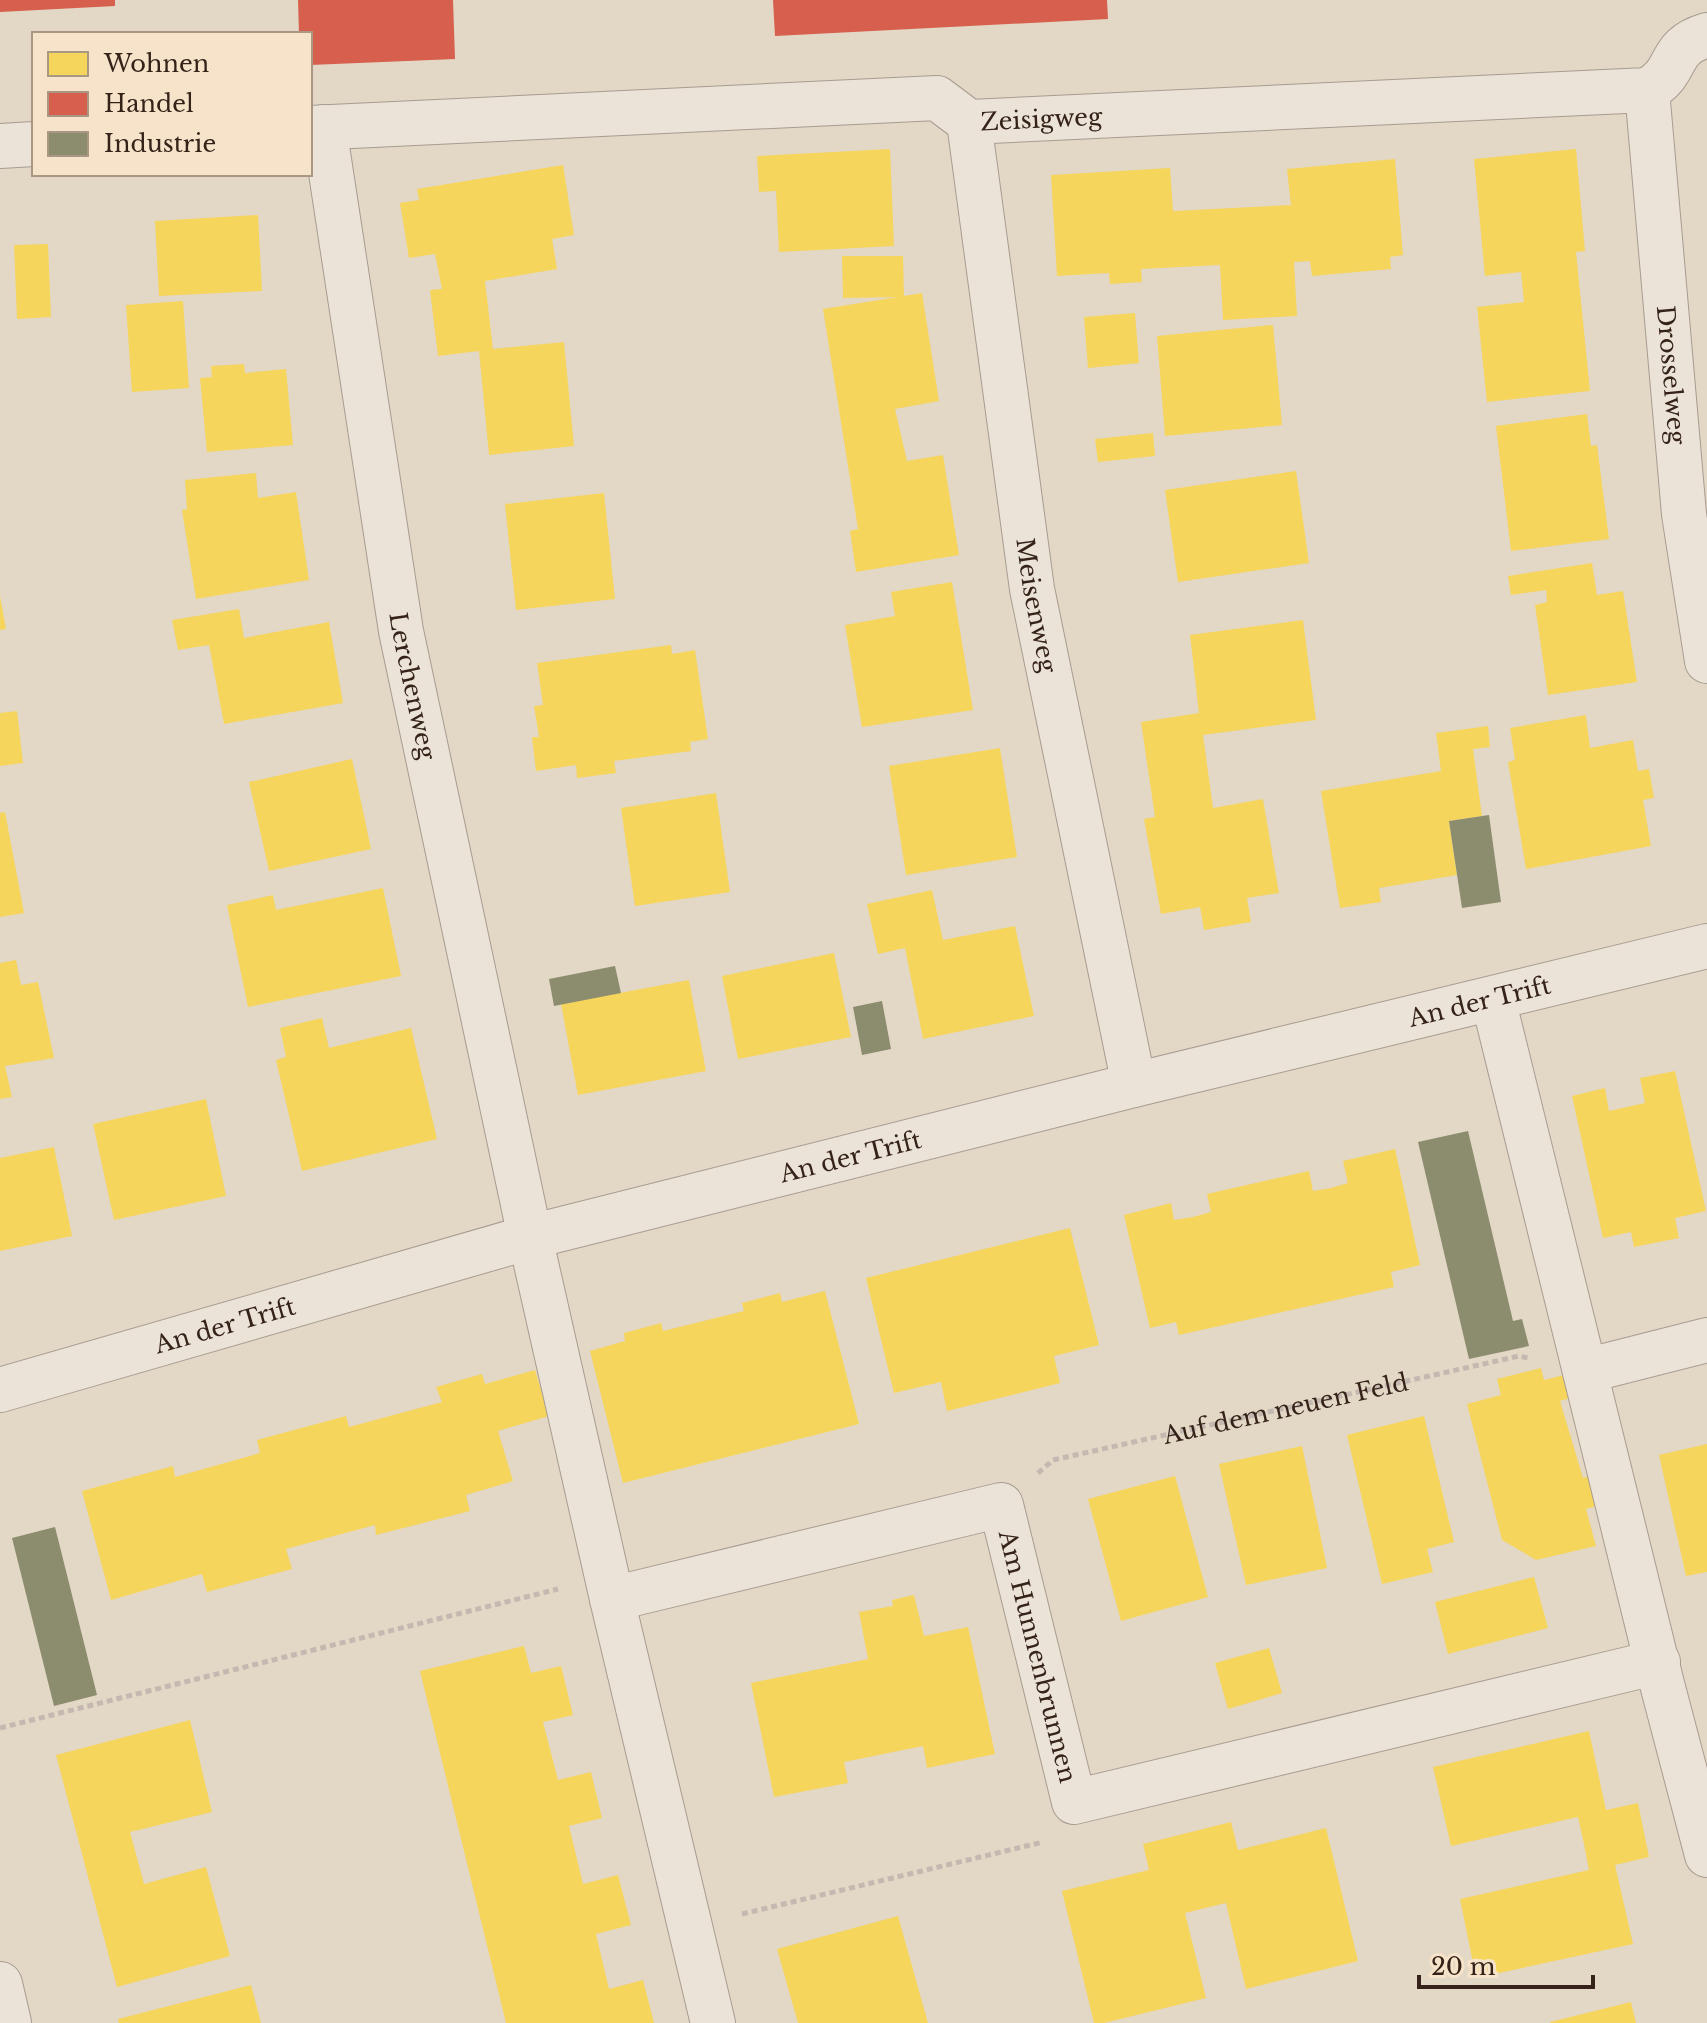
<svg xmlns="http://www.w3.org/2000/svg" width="1707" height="2023" viewBox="0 0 1707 2023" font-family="'Libre Baskerville',serif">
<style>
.homes{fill:#f6d55c}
.shops{fill:#d6604d}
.industry{fill:#8c8c6e}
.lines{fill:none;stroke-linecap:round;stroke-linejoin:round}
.minor-casing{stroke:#a79c90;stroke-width:46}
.path{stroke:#c3b9b0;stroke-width:5;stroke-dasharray:6 4;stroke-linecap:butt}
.minor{stroke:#ebe2d8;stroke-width:44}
.labels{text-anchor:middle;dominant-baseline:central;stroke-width:8;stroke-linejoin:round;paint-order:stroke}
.street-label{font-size:24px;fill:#352319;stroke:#f7e3c9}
</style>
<rect width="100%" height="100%" fill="#e3d7c6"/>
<g class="homes">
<path d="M 890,149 L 894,246 L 779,252 L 776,191 L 759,192 L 757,156 Z"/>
<path d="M 1576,149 L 1585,251 L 1576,252 L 1590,391 L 1487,402 L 1477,307 L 1524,302 L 1521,272 L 1485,276 L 1474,159 Z"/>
<path d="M 1395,159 L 1403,255 L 1390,257 L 1391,269 L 1312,276 L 1310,261 L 1294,262 L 1297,316 L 1223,320 L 1220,265 L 1141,269 L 1142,282 L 1110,284 L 1109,273 L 1057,276 L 1051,175 L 1170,168 L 1173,211 L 1291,205 L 1287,169 Z"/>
<path d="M 563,165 L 574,235 L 552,239 L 557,269 L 485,281 L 493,349 L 564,342 L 574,446 L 489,455 L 479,351 L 438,356 L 430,290 L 442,289 L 435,254 L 409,258 L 400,203 L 419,200 L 417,189 Z"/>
<path d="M 258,215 L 262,291 L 159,296 L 155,221 Z"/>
<path d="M 48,244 L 51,317 L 17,319 L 14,245 Z"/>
<path d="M 842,256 L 903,256 L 904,297 L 843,298 Z"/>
<path d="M 922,293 L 939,401 L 895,409 L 907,461 L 943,455 L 959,555 L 856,572 L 850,531 L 858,529 L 823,309 Z"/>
<path d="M 183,301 L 189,388 L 132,392 L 126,305 Z"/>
<path d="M 1135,313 L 1139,363 L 1088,368 L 1084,317 Z"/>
<path d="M 1273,325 L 1282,425 L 1165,436 L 1157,336 Z"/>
<path d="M 244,364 L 245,373 L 286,369 L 293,445 L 207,452 L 200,378 L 212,377 L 211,366 Z"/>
<path d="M 1587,414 L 1591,446 L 1597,445 L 1609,539 L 1511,551 L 1496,426 Z"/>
<path d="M 1153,433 L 1155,456 L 1098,462 L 1095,439 Z"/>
<path d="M 1296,471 L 1309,563 L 1178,582 L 1165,490 Z"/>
<path d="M 256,473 L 258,498 L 296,492 L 309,580 L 196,599 L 182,510 L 187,509 L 185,480 Z"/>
<path d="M 604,493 L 615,599 L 516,610 L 505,504 Z"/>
<path d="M 1592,563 L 1597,595 L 1623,591 L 1637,682 L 1548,695 L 1535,605 L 1547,602 L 1546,590 L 1511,595 L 1508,576 Z"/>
<path d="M 952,582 L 973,710 L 862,727 L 845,625 L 895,616 L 891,592 Z"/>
<path d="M 0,596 L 6,629 L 0,630 Z"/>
<path d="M 239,609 L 244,638 L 329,622 L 343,703 L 224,724 L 209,645 L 178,650 L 172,620 Z"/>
<path d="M 1303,620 L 1316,720 L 1203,735 L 1213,808 L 1263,799 L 1279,893 L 1247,898 L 1251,922 L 1204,930 L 1200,907 L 1161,914 L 1144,819 L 1155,817 L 1141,722 L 1199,713 L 1190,635 Z"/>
<path d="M 671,645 L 672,654 L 695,650 L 708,739 L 690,742 L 691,751 L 614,761 L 616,773 L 577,778 L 576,765 L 536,771 L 532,737 L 539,737 L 534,706 L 543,705 L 537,663 Z"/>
<path d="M 17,711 L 23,763 L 0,766 L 0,713 Z"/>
<path d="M 1586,715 L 1590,748 L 1633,740 L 1638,771 L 1649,769 L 1654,798 L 1643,800 L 1651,846 L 1526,869 L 1508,762 L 1515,760 L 1510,728 Z"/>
<path d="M 1488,726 L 1490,747 L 1473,749 L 1482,816 L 1449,821 L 1457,875 L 1379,888 L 1381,902 L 1340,908 L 1321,791 L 1441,771 L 1436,733 Z"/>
<path d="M 1000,748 L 1017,857 L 906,875 L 889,766 Z"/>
<path d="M 352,759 L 371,849 L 269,871 L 249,782 Z"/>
<path d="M 716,793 L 730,892 L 635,906 L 621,808 Z"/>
<path d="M 5,812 L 24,913 L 0,917 L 0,813 Z"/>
<path d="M 383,888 L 401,976 L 248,1007 L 227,905 L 273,895 L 276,910 Z"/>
<path d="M 932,890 L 943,940 L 1015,926 L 1034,1016 L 923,1039 L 905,948 L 878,954 L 867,904 Z"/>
<path d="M 834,953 L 851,1037 L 738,1059 L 722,976 Z"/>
<path d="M 16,960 L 21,985 L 38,982 L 54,1058 L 5,1066 L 12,1097 L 0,1099 L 0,963 Z"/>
<path d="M 689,980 L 706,1071 L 578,1095 L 561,1004 Z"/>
<path d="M 322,1018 L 329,1048 L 411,1028 L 437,1139 L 302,1171 L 276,1060 L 286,1057 L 280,1028 Z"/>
<path d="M 1675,1071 L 1706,1211 L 1675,1218 L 1679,1238 L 1634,1247 L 1631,1232 L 1603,1238 L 1572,1096 L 1605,1088 L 1609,1111 L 1645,1103 L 1640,1078 Z"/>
<path d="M 206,1099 L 226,1196 L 114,1220 L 93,1124 Z"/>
<path d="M 54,1147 L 72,1236 L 0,1251 L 0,1158 Z"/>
<path d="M 1395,1149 L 1420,1265 L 1391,1272 L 1394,1287 L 1179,1335 L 1176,1322 L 1150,1328 L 1124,1215 L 1171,1203 L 1174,1220 L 1193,1217 L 1211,1212 L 1207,1194 L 1309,1171 L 1313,1191 L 1331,1188 L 1348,1183 L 1343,1161 Z"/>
<path d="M 1070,1228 L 1099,1345 L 1054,1356 L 1060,1383 L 947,1411 L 941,1382 L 894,1393 L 866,1278 Z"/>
<path d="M 825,1291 L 859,1424 L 623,1483 L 590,1351 L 625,1341 L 624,1333 L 661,1323 L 663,1331 L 744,1311 L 742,1303 L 780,1293 L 782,1302 Z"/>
<path d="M 1541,1368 L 1544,1380 L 1564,1375 L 1570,1398 L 1560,1401 L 1583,1478 L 1589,1476 L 1597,1506 L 1586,1509 L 1596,1546 L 1536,1560 L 1502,1540 L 1467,1404 L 1501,1395 L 1497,1379 Z"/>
<path d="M 535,1370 L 549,1416 L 498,1431 L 513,1481 L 466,1495 L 470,1511 L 376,1535 L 375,1525 L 286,1549 L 292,1569 L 207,1592 L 202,1574 L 111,1600 L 82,1491 L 173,1466 L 175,1477 L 260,1453 L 257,1440 L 346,1416 L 349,1427 L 442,1402 L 436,1387 L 482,1374 L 485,1384 Z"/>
<path d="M 1424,1416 L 1454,1542 L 1427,1549 L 1433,1572 L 1382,1584 L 1347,1435 Z"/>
<path d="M 1707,1444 L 1707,1572 L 1686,1576 L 1659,1455 Z"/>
<path d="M 1302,1446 L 1327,1568 L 1246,1585 L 1219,1464 Z"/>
<path d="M 1175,1476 L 1208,1597 L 1121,1621 L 1088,1499 Z"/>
<path d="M 1534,1577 L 1548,1628 L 1448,1654 L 1435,1602 Z"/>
<path d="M 914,1595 L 924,1636 L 968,1627 L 995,1754 L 927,1768 L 923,1746 L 844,1762 L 848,1783 L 774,1797 L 751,1683 L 868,1659 L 859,1612 L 893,1606 L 892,1600 Z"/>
<path d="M 524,1646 L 531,1673 L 561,1666 L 573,1715 L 543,1722 L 558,1780 L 591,1772 L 602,1818 L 569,1826 L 583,1884 L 618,1875 L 625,1902 L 631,1925 L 596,1934 L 609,1989 L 643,1980 L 654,2023 L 506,2023 L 420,1671 Z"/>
<path d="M 1269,1648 L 1282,1693 L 1228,1709 L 1215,1663 Z"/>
<path d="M 190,1720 L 212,1812 L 130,1832 L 144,1884 L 206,1867 L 230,1956 L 117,1987 L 56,1755 Z"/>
<path d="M 1589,1731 L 1606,1810 L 1638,1803 L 1649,1857 L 1615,1865 L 1633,1944 L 1476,1978 L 1460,1899 L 1589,1870 L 1584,1844 L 1578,1817 L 1451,1846 L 1433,1767 Z"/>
<path d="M 1231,1822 L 1238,1850 L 1326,1828 L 1358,1961 L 1246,1989 L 1226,1903 L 1185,1913 L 1206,1998 L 1104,2023 L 1094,2023 L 1062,1891 L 1149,1870 L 1143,1844 Z"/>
<path d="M 898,1916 L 928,2023 L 798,2023 L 777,1949 Z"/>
<path d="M 251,1985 L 261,2023 L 119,2023 L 118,2019 Z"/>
<path d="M 1631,2002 L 1636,2023 L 1550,2023 L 1550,2022 Z"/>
</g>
<g class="shops">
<path d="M 0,0 L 115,0 L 115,6 L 0,12 Z"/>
<path d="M 298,0 L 453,0 L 455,59 L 310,65 L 310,34 L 299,34 Z"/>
<path d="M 773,0 L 1107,0 L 1108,19 L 775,36 Z"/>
</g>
<g class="industry">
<path d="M 1489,815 L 1501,902 L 1462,908 L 1449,821 Z"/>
<path d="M 615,966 L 621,993 L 554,1006 L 549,979 Z"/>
<path d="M 882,1001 L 891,1049 L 862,1055 L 853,1007 Z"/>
<path d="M 1468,1131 L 1513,1321 L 1522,1319 L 1529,1346 L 1469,1359 L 1418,1142 Z"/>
<path d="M 55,1527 L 97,1695 L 54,1706 L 12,1538 Z"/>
</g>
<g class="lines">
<defs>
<g id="minor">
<path id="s2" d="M 1647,90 L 1684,514 L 1707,661"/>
<path id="s3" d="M 969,122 L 1032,589 L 1134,1085"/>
<path id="s4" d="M 324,127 L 401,631 L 530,1237 L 612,1599 L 713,2023"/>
<path id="s5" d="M 310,128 L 937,98 L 969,122 L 1647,90 C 1682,72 1664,48 1707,35"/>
<path d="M 0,146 L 34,144"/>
<path d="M 1493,999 L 1662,1684 L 1707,1855"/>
<path d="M 1585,1371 L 1707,1340"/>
<path id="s6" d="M 0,1390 L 530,1237 L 1134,1085 L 1707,946"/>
<path id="s7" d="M 612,1599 L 1001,1505 L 1074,1802 L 1658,1662"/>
<path d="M 0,1984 L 9,2023"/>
</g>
</defs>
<use href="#minor" class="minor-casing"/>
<g class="path">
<path id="s1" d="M 1038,1473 L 1053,1460 L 1519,1356 L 1528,1358"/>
<path d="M 0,1728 L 558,1589"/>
<path d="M 742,1914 L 1043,1842"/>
</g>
<use href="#minor" class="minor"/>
</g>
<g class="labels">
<g class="street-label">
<text stroke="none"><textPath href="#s5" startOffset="740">Zeisigweg</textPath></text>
<text stroke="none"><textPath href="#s2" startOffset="286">Drosselweg</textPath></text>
<text stroke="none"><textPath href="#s3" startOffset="488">Meisenweg</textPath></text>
<text stroke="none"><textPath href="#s4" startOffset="566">Lerchenweg</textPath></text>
<text stroke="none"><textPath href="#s6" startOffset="1530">An der Trift</textPath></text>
<text stroke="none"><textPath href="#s6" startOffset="882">An der Trift</textPath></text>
<text stroke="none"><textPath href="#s6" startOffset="234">An der Trift</textPath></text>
<text stroke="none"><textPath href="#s1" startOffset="258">Auf dem neuen Feld</textPath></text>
<text stroke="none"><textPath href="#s7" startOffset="556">Am Hunnenbrunnen</textPath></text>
</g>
</g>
<rect x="32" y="32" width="280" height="144" fill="#f7e3c9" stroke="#a99683" stroke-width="2"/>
<rect x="48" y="52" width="40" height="24" fill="#f6d55c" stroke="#a99683" stroke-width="2"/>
<text x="104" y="72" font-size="24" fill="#352319">Wohnen</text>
<rect x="48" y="92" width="40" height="24" fill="#d6604d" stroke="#a99683" stroke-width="2"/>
<text x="104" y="112" font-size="24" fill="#352319">Handel</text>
<rect x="48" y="132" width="40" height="24" fill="#8c8c6e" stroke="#a99683" stroke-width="2"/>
<text x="104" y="152" font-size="24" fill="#352319">Industrie</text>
<path d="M1419 1975v12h174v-12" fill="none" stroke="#352319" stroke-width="4"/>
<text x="1431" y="1975" font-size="24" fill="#352319" stroke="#f7e3c9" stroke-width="6" paint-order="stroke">20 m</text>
</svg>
